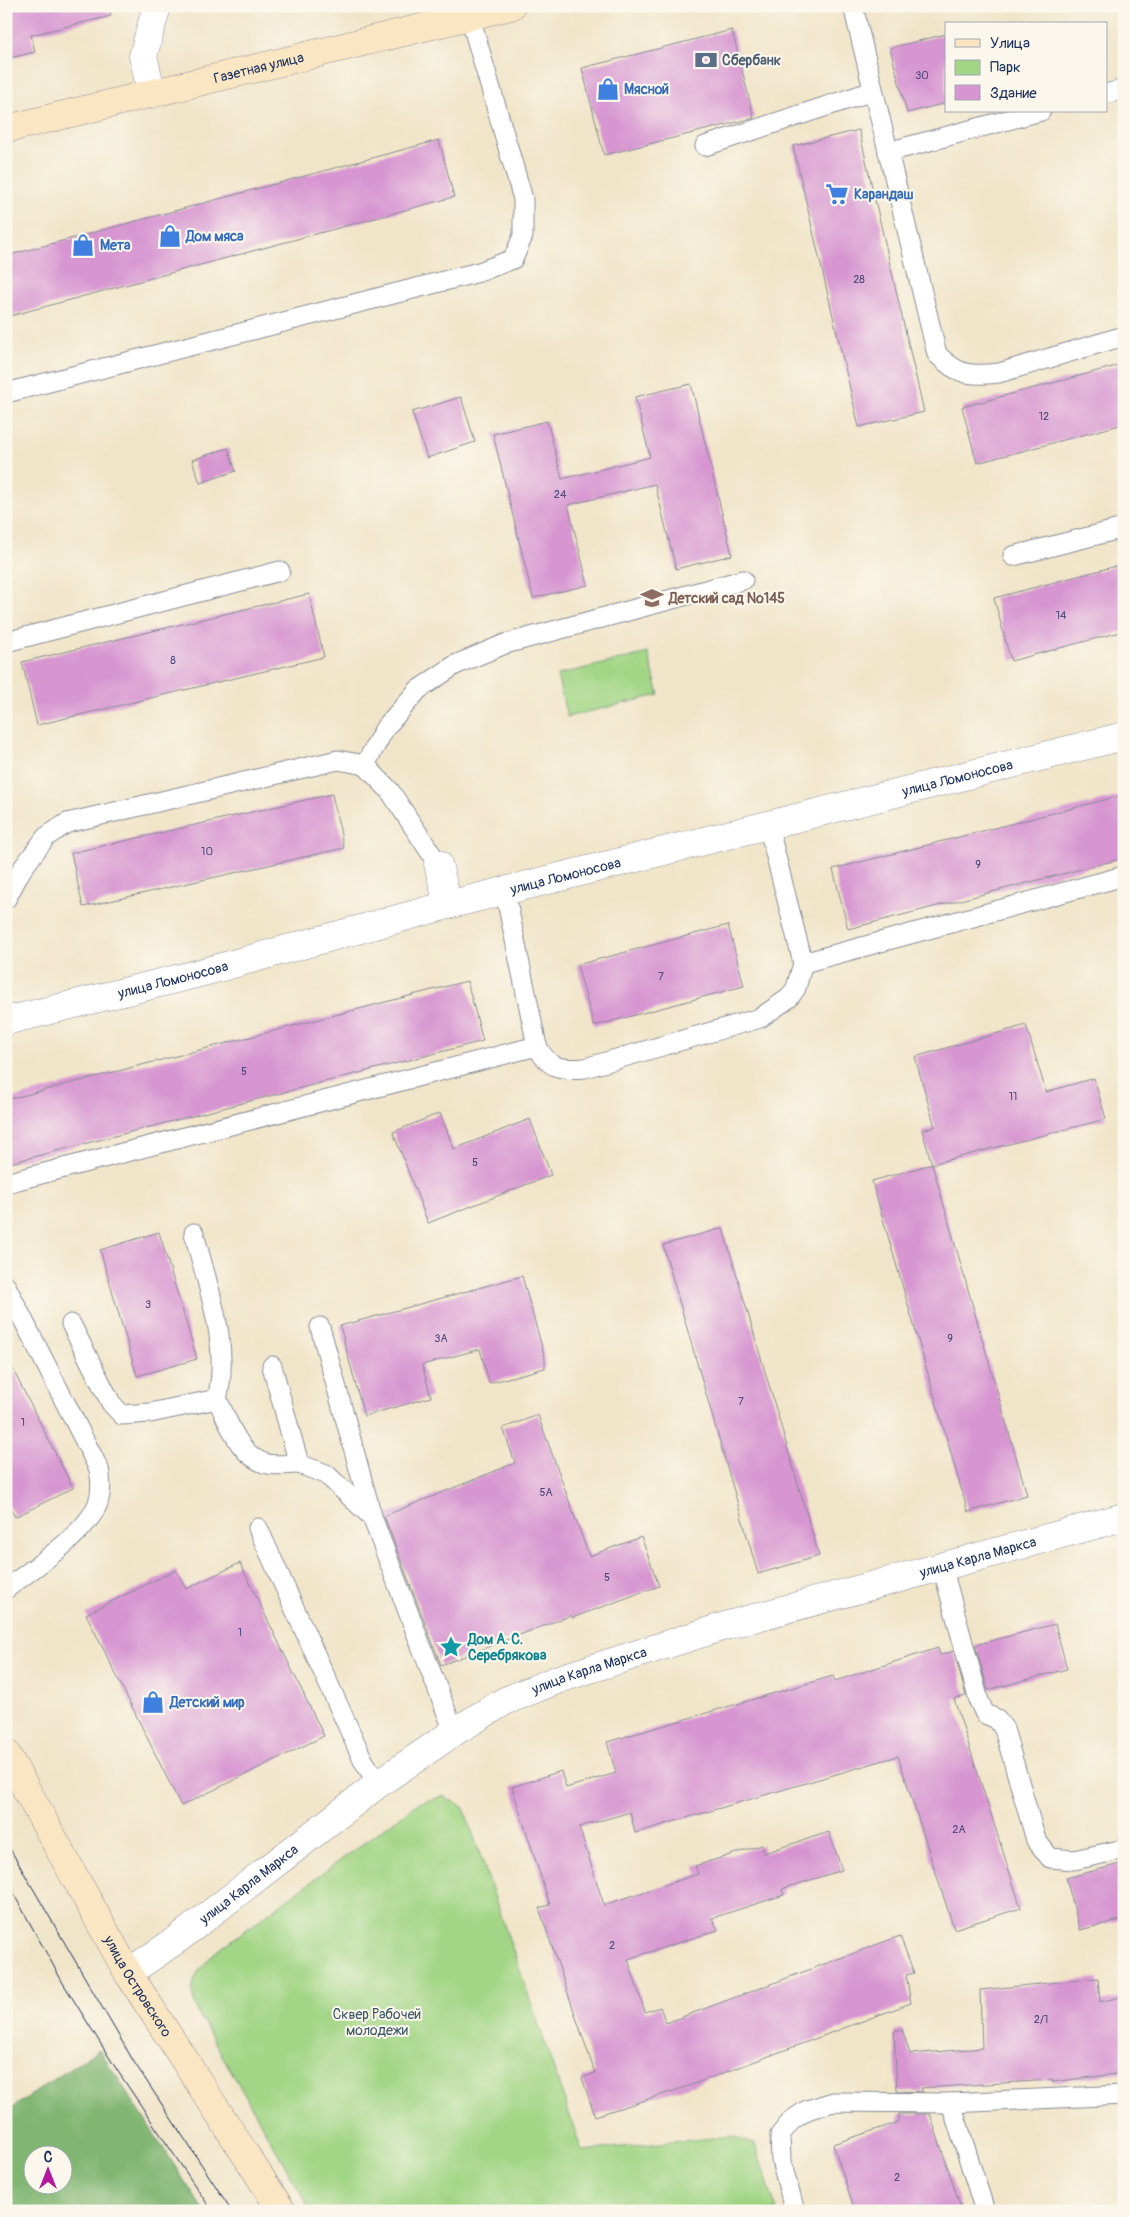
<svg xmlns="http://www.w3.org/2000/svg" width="1130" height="2217" viewBox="0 0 1130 2217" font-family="Pangolin,sans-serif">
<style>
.green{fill:#a2d585;stroke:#5e8272}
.forest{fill:#81b672;stroke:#4e7268;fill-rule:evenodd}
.building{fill:#d796d1}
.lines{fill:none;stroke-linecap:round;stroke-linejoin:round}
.service-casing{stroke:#868a94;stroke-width:21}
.minor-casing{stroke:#868a94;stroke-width:29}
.tertiary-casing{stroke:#868a94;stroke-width:29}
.secondary-casing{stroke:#868a94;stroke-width:29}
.service{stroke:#fff;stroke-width:19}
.minor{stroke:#fff;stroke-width:28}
.tertiary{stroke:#fff;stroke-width:28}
.secondary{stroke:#fbe6c4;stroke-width:28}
.tram{stroke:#1b2f5e;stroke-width:1}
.labels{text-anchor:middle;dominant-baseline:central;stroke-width:4;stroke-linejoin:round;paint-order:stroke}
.number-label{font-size:11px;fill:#4a497b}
.service-label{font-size:14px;font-weight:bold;fill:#4e5e75;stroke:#fbf7ec;text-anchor:start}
.street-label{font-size:14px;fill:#1b2f5e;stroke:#fbf7ec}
.shop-label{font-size:14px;font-weight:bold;fill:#366cbe;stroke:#fbf7ec;text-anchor:start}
.education-label{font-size:14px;font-weight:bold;fill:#785e54;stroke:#fbf7ec;text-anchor:start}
.culture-label{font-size:14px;font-weight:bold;fill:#0d838f;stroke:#fbf7ec;text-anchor:start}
.park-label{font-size:14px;fill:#3d5868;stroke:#fbf7ec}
</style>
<rect width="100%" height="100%" fill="#fbf7ec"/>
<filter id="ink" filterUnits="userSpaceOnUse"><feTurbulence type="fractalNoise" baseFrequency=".02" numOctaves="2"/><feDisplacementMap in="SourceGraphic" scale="10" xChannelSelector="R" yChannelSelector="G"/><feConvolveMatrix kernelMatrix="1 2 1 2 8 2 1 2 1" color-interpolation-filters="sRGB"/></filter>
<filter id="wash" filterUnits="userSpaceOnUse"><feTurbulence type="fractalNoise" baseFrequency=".0096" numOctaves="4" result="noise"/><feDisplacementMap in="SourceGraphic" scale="20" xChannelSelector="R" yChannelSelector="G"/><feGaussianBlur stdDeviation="1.12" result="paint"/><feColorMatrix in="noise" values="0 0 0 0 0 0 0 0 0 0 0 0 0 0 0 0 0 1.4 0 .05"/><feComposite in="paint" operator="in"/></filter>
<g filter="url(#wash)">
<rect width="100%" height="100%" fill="#f1e5c9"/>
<g class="green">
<path d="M 648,653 L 659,695 L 567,717 L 557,675 Z"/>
<path d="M 444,1796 L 464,1808 L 582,2151 L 732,2136 L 755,2145 L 777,2211 L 311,2211 L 198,2013 L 191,1989 L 198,1972 L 213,1954 L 418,1803 Z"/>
</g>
<path class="forest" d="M 99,2049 L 204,2211 L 6,2211 L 6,2112 ZM 32,2154 L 62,2154 L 62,2184 L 32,2184 Z"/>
<g id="blocks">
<g class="building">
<path d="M 6,6 L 110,6 L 111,16 L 31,35 L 35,52 L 6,59 Z"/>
<path d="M 732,30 L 754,118 L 604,155 L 582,68 Z"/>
<path d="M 946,34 L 946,103 L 907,113 L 890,48 Z"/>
<path d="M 859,130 L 924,412 L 859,427 L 793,146 Z"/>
<path d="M 439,140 L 454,197 L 6,317 L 6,256 Z"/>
<path d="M 1124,364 L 1124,424 L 977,463 L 962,407 Z"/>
<path d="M 691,384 L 732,555 L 676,569 L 655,484 L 568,505 L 588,585 L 533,598 L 493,434 L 547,421 L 562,479 L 650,457 L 635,397 Z"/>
<path d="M 461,397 L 475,442 L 427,458 L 412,412 Z"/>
<path d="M 228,448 L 236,471 L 200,483 L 192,460 Z"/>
<path d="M 1124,564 L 1124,631 L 1011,661 L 994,598 Z"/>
<path d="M 309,594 L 324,657 L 37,725 L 22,662 Z"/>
<path d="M 332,794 L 344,848 L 83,907 L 71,853 Z"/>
<path d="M 1124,795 L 1124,858 L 848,929 L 833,869 Z"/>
<path d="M 728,925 L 744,986 L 594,1026 L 577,965 Z"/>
<path d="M 467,981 L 483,1041 L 6,1164 L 6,1100 Z"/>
<path d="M 1026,1025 L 1046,1092 L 1094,1078 L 1106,1119 L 932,1164 L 922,1130 L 935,1127 L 915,1057 Z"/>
<path d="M 440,1113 L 454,1149 L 530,1119 L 551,1175 L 428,1223 L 393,1132 Z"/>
<path d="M 932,1164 L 1027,1495 L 968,1512 L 872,1181 Z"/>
<path d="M 723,1228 L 819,1556 L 758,1574 L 663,1245 Z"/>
<path d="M 159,1232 L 197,1359 L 137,1376 L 100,1250 Z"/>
<path d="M 522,1276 L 545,1358 L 545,1368 L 489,1383 L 480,1349 L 422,1365 L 431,1397 L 364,1416 L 340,1326 Z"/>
<path d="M 6,1356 L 73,1488 L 15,1517 L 6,1500 Z"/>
<path d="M 538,1415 L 589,1556 L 641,1537 L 659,1586 L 572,1618 L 572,1615 L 441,1665 L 384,1516 L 515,1463 L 503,1428 Z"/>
<path d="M 240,1563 L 324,1736 L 181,1806 L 86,1614 L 176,1570 L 186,1589 Z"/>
<path d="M 1055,1624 L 1067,1669 L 988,1690 L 975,1645 Z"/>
<path d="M 938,1648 L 940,1655 L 954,1651 L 966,1696 L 954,1699 L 1021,1908 L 954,1929 L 898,1756 L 635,1833 L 630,1812 L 579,1827 L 604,1905 L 698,1874 L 695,1866 L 762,1845 L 764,1853 L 829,1832 L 842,1870 L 782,1889 L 784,1895 L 712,1918 L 718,1930 L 628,1959 L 645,2012 L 660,2007 L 666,2023 L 900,1936 L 914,1973 L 906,1975 L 911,2003 L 686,2087 L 595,2116 L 582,2078 L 595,2073 L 539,1908 L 550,1905 L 512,1787 L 561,1771 L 566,1788 L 616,1773 L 607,1742 L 833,1676 L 835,1681 Z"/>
<path d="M 1124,1863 L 1124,1919 L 1080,1930 L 1066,1878 Z"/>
<path d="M 1098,1978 L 1100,2002 L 1124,1996 L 1124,2073 L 1052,2082 L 1052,2080 L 921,2088 L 923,2092 L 897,2091 L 894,2031 L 902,2029 L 910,2054 L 982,2048 L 980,1990 Z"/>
<path d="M 899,2114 L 930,2114 L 962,2211 L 855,2211 L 833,2144 L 899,2122 Z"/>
</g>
</g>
</g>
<g filter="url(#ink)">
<use href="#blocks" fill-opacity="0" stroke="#868a94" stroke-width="1"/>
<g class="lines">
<defs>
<g id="service">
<path d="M 853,6 L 937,354 C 958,376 970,376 999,373 L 1124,336"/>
<path d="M 1106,94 L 1124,89"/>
<path d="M 705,146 L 873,91"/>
<path d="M 888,152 L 1041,111"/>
<path d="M 6,393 L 479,272 L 513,259 L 523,236 L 523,199 L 470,17"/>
<path d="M 1013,556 L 1124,528"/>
<path d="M 6,642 L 280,571"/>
<path d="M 438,864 L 390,791 L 365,765 L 385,728 L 418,690 L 455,665 L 505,644 L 743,580"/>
<path d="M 505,892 L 537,1046 C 549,1069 560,1070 585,1068 L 760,1018 L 789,998 L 796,988 L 803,963 L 768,825"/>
<path d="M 6,899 L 22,869 L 46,837 L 67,823 L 338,760 L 365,765"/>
<path d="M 803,963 L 1124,876"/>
<path d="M 6,1183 L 537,1046"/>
<path d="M 194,1233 C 207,1286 231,1345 217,1399 C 229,1422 239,1458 268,1464 C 277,1466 289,1464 299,1464"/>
<path d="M 6,1286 L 99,1469 C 101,1481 102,1491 98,1503 C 87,1534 33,1568 6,1589"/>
<path d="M 71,1324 L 111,1403 L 122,1415 L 150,1413 L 217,1399"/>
<path d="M 320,1327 L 372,1516"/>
<path d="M 272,1366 L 299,1464 L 326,1474 L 372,1517 L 454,1732"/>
<path d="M 258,1528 L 363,1760 L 378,1784"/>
<path d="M 942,1566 L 979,1701 L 985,1714 L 997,1719 L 1004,1729 L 1036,1840 L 1050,1858 L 1074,1860 L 1124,1849"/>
<path d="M 951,2103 L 985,2211"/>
<path d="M 795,2211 L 781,2161 L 780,2135 L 792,2120 L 807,2110 L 833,2102 L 951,2103 L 1124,2095"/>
</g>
<g id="minor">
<path d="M 152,94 L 143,56 L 157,6"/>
<path d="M 438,864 L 448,905"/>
<path id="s1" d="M 6,1021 L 196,974 L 448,905 L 1124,736"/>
</g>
<g id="tertiary">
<path id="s2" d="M 128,1973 L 179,1938 L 378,1784 L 454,1732 L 505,1701 L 559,1679 L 728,1625 L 1124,1517"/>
</g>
<g id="secondary">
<path id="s3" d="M 6,129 L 511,6"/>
<path id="s4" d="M 6,1753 L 128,1973 L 282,2211"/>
</g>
</defs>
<use href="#service" class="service-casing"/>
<use href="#minor" class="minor-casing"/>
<use href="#tertiary" class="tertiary-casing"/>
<use href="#secondary" class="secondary-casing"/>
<use href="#service" class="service"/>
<use href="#minor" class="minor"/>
<use href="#tertiary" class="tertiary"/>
<use href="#secondary" class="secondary"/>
<g class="tram">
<path d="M 6,1842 L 134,2062 L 232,2211"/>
<path d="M 6,1880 L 63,1983 L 117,2070 L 212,2211"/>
</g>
</g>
</g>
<defs>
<symbol id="bank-bare" viewBox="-9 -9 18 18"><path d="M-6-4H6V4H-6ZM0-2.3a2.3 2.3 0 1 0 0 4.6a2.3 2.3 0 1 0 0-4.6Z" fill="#5c6f8a" stroke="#fbf7ec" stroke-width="2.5" paint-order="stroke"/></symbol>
<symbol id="shop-bare" viewBox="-9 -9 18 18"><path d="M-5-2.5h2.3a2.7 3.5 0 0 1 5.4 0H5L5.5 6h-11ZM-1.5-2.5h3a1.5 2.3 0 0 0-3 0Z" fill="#3f7fe0" stroke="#fbf7ec" stroke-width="2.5" paint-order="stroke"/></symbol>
<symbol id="supermarket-bare" viewBox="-9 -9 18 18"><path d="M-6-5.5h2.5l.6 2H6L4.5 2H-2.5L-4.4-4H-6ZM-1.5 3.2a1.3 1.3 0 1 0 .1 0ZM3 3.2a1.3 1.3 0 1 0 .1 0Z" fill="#3f7fe0" stroke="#fbf7ec" stroke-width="2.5" paint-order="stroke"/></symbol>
<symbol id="school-bare" viewBox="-9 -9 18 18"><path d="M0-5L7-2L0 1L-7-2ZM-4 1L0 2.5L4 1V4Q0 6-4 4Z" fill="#8d6e63" stroke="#fbf7ec" stroke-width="2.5" paint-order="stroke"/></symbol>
<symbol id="sight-bare" viewBox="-9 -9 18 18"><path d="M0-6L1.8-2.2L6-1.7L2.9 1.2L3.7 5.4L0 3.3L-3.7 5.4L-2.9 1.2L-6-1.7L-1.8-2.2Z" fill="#0f9aa8" stroke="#fbf7ec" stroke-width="2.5" paint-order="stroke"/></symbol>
</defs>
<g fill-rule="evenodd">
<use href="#bank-bare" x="690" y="44" width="32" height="32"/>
<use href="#shop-bare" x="592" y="73" width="32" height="32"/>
<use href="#supermarket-bare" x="821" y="178" width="32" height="32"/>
<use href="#shop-bare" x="154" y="220" width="32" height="32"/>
<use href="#shop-bare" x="67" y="229" width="32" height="32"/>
<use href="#school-bare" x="636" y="582" width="32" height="32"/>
<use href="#sight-bare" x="435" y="1631" width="32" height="32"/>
<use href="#shop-bare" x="137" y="1686" width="32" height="32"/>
</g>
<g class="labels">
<g class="number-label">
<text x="922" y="75">30</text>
<text x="859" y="279">28</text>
<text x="1044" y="416">12</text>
<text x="560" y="494">24</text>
<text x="1061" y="615">14</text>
<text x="173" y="660">8</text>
<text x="207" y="851">10</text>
<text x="978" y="864">9</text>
<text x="661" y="976">7</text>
<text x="244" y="1071">5</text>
<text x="1013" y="1096">11</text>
<text x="475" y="1162">5</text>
<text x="148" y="1304">3</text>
<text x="441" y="1338">3А</text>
<text x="950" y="1338">9</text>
<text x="741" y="1401">7</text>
<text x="23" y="1422">1</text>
<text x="546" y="1492">5А</text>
<text x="607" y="1577">5</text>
<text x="240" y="1632">1</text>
<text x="959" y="1829">2А</text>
<text x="612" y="1945">2</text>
<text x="1041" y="2019">2/1</text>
<text x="897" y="2177">2</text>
</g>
<g class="service-label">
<text x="722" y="60">Сбербанк</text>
</g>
<g class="street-label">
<text stroke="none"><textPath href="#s3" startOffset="260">Газетная улица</textPath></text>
<text stroke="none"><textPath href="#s1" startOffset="982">улица Ломоносова</textPath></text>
<text stroke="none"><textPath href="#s1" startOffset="578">улица Ломоносова</textPath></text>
<text stroke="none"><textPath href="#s1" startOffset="172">улица Ломоносова</textPath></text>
<text stroke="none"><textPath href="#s2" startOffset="960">улица Карла Маркса</textPath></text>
<text stroke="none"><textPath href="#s2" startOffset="555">улица Карла Маркса</textPath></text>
<text stroke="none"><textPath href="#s2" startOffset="150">улица Карла Маркса</textPath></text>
<text stroke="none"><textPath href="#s4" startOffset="268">улица Островского</textPath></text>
</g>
<g class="shop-label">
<text x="624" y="89">Мясной</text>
<text x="854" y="194">Карандаш</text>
<text x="186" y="236">Дом мяса</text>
<text x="100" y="245">Мета</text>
<text x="170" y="1702">Детский мир</text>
</g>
<g class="education-label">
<text x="669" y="598">Детский сад №145</text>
</g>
<g class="culture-label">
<text x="468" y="1639">Дом А. С.<tspan x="468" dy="16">Серебрякова</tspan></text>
</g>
<g class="park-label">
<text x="377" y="2014">Сквер Рабочей<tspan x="377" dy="16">молодежи</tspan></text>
</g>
</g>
<rect width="1130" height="2217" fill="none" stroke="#fbf7ec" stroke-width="25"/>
<rect x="945" y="22" width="162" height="90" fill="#fbf7ec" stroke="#a1a7b3"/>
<rect x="955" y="39" width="25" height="8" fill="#fbe6c4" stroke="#a1a7b3"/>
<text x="990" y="48" font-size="15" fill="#1b2f5e">Улица</text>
<rect x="955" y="60" width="25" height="15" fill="#a2d585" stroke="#a1a7b3"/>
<text x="990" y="72" font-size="15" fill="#1b2f5e">Парк</text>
<rect x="955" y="85" width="25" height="15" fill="#d796d1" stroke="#a1a7b3"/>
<text x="990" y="98" font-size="15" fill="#1b2f5e">Здание</text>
<g transform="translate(48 2170)"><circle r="24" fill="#fbf7ec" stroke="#a1a7b3"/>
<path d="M0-4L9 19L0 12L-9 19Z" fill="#b5179e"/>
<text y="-8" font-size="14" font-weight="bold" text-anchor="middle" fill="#1b2f5e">С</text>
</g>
</svg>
